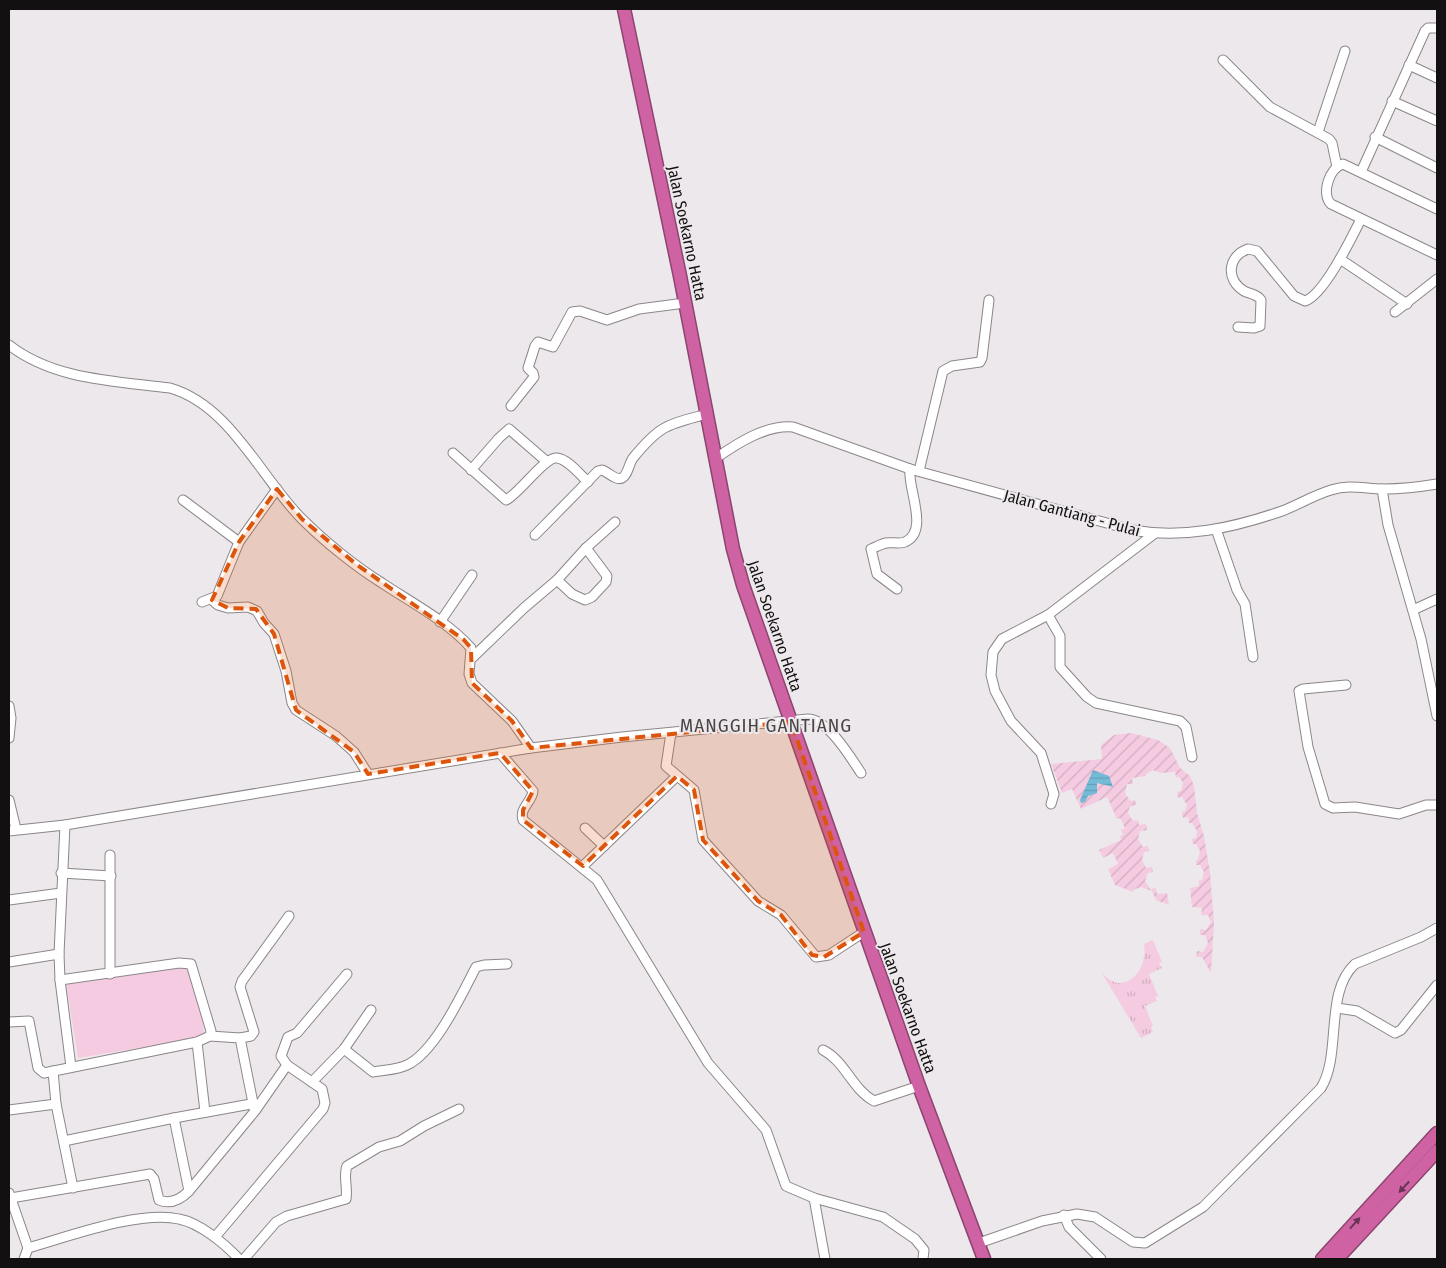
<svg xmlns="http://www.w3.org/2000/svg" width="1446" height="1268" font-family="'Fira Sans Condensed',sans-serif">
<defs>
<pattern id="grass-tufts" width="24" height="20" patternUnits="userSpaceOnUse" patternTransform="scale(1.25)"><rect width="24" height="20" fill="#f5cbe1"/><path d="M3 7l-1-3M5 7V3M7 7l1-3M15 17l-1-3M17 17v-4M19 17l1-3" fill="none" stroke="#d1adc0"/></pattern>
<pattern id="garden-furrows" width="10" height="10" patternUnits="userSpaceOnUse" patternTransform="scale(1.25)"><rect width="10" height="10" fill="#f5cbe1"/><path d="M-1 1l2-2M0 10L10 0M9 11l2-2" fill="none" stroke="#d1adc0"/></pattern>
<pattern id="water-rules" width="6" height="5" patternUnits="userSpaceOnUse" patternTransform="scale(1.25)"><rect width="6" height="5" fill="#74bbd7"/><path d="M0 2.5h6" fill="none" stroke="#63a0b8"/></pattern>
</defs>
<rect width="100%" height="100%" fill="#ede8eb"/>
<!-- grass -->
<path fill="url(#grass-tufts)" d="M 1153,940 L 1162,962 L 1159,963 L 1162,968 L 1149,974 L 1158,996 L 1155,997 L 1157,1001 L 1145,1006 L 1153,1026 L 1151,1027 L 1153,1032 L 1141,1038 L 1100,970 C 1121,1000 1149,972 1144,944 Z"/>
<!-- garden -->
<polygon fill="url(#garden-furrows)" points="1131,733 1158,740 1170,748 1180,768 1190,776 1194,786 1197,813 1204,836 1210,873 1214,923 1211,973 1202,957 1196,957 1197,951 1203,952 1208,943 1205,935 1200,935 1200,929 1206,930 1211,922 1208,915 1201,915 1202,908 1192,907 1190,888 1199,886 1199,881 1202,880 1204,872 1200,865 1196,865 1196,860 1198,860 1200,851 1196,844 1193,844 1192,839 1196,838 1197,831 1192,823 1189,823 1188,817 1183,818 1182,812 1185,811 1187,805 1182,797 1178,798 1177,792 1181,791 1183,783 1179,777 1176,777 1175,772 1161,773 1153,770 1146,774 1146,776 1132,778 1133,784 1127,784 1125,793 1130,801 1135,800 1136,805 1130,806 1128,813 1133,821 1138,820 1139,825 1146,824 1147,830 1140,831 1138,839 1143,847 1148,846 1149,851 1144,852 1142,860 1146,868 1152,867 1153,872 1148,873 1145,881 1150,889 1156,888 1157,894 1167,893 1169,905 1156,900 1152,891 1141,887 1133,890 1133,892 1115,885 1108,869 1118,864 1113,853 1103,858 1099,850 1121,840 1120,836 1123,835 1121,830 1125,828 1120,818 1117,819 1107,797 1081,809 1072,789 1062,793 1051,764 1102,759 1101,745 1114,735"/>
<!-- pitch -->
<polygon fill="#f5cbe1" points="193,962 205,1037 78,1058 66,983"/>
<!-- water -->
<polygon fill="url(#water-rules)" points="1093,770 1109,776 1113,787 1097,783 1097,793 1088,796 1085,802 1081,803 1080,800"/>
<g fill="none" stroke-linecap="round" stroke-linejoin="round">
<defs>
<g id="minor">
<polyline points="1223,60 1270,107 1329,139 1332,143 1337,167"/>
<polyline points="1409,65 1437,78"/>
<polyline points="1392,101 1437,121"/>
<polyline points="1318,132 1345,51"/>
<polyline points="1375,137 1437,168"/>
<polyline points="1361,172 1425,31 1428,28 1437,28"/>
<path d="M 1437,209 L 1343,164 C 1329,168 1321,194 1331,204 L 1437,255"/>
<polyline points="1340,259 1407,304"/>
<polyline points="1395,312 1437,279"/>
<path d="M 1238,327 L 1254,328 L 1260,326 L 1261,300 C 1257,294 1250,294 1244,291 C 1225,279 1228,256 1248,249 L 1257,251 L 1294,296 L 1305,301 C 1324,295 1352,237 1361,219"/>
<path d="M 9,345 C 54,380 115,381 170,388 C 230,405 261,478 302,519 C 324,541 356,567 382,583 C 412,603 447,621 471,648 L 469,674 L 472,683 L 512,721 L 531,748"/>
<polyline points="511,406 534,377 533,373 528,368 535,346 538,342 553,347 572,312 580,311 607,320 639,309 685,303"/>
<path d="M 453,453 L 506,500 C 520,493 545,456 557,458 C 568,459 580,475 588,482"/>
<path d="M 716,458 C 738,443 765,425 793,427 L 910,469 L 1132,530 C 1183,539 1233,528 1282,511 C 1298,505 1314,495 1331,490 C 1349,484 1366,489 1384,489 C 1402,489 1419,487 1437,484"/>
<polyline points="471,470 499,438 509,429 546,461"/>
<polyline points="919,471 943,371 952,366 980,362 982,358 989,300"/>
<polyline points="1382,489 1388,525 1421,639 1437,716"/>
<polyline points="183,500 239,542 277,489"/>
<polyline points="1216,529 1237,590 1245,604 1253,657"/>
<path d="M 535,535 L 598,471 L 602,470 C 608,472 616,481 622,478 C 628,475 629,463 633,458 C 661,424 667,425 707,414"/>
<polyline points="557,580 572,594 585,600 592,597 606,582 607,576 586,548"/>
<path d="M 897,589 L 877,574 L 871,549 C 876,547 881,544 886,543 C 892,542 900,544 905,542 C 930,531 907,488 910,469"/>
<polyline points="212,600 218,605 228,608 248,607 257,611 264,623 274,634 286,671 292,703 296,710 336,736 354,752 368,774"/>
<polyline points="202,602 217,596 239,542"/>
<polyline points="1413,610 1437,599"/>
<polyline points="1048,615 1060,636 1060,667 1087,697 1096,703 1180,721 1186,727 1192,757"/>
<polyline points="440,622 472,575"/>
<polyline points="471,659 524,608 557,580 586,548 615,522"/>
<polyline points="1346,685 1303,689 1299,691 1308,747 1325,804 1333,808 1355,807 1399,814 1426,805 1437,805"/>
<polyline points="9,706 11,718 9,738"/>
<polyline points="671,733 666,766 694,790 703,840 758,901 781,915 816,957 829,955 864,932"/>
<path d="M 500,753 L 533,791 C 532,802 519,808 523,820 L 597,880 L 708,1063 L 766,1130 L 786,1186 L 814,1198 L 825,1259"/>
<polyline points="9,800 16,829"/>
<polyline points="1051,804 1054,794 1041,753 1011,721 995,691 991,675 993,652 1002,639 1048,615 1154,534"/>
<polyline points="65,825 59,954 60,980 71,1067"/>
<polyline points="585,828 604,846"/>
<path d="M 9,831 L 65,825 L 531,748 L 622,737 L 808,719 C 828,719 851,758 861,773"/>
<polyline points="110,855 110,974"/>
<polyline points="583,866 677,776"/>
<polyline points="61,873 111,876"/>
<polyline points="9,900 61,893"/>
<polyline points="9,962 59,954"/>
<polyline points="1337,1008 1357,1011 1395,1033 1401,1030 1437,985"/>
<polyline points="9,1022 29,1021 38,1068 44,1073 197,1042 210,1036 211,1031 191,964 179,963 60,980"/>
<polyline points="210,1036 240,1038 254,1108"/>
<polyline points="240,1038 251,1036 254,1032 240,987 242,981 289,916"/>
<polyline points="197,1042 205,1112"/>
<path d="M 344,1049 L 373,1072 C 384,1070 397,1070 407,1065 C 435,1052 462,994 476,967 L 484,965 L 507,964"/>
<path d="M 823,1050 C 845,1061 852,1089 874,1101 L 919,1086"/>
<polyline points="53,1071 56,1104 73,1188"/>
<polyline points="312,1082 344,1049 371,1010"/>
<polyline points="9,1110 56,1104"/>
<polyline points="174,1118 189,1191"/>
<polyline points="64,1141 174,1118 251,1104"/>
<polyline points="9,1193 28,1248 24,1259"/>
<path d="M 11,1198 L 150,1174 L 154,1179 L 159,1200 C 171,1205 181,1199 189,1191 L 255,1111 L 287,1065"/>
<polyline points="814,1198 883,1217 915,1239 924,1250 923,1259"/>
<polyline points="1064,1215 1069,1227 1101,1259"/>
<polyline points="215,1237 323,1109 325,1103 322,1089 287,1065 281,1056 288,1037 297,1033 347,974"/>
<path d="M 979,1243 L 1042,1221 L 1077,1214 L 1095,1217 L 1133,1242 L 1145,1243 L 1203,1207 L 1321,1088 C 1342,1054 1324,992 1355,964 L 1421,937 L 1437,928"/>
<path d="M 28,1248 C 68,1237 139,1210 179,1219 C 200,1223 225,1244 239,1259"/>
<path d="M 244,1259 L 276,1222 L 287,1216 L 346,1199 C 348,1187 343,1176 347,1166 L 379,1147 L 400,1141 L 424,1126 L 459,1109"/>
</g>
<g id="highway">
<polyline points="624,9 680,276 733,549 743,585 919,1086 984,1259"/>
<polyline points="1322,1259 1437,1133"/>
<polyline points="1337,1259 1437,1151"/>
</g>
</defs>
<!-- minor casing -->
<use href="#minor" stroke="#8b8689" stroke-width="11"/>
<!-- highway casing -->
<use href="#highway" stroke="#8c4570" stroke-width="15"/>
<!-- minor -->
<use href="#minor" stroke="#fff" stroke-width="9"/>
<!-- highway -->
<use href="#highway" stroke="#ce62a3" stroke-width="12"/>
</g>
<!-- one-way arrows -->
<defs><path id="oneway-solid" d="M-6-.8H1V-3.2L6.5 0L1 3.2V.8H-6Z" transform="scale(1.25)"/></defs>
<g fill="#673553">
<use href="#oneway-solid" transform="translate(1404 1187) rotate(133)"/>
<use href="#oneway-solid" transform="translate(1355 1223) rotate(-48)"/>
</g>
<!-- marked area -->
<path fill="#dd550c" fill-opacity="0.2" stroke="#dd550c" stroke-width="4" stroke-dasharray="10 6" stroke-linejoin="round" d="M 277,489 L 302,519 L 356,564 L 464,640 L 471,648 L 472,683 L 512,721 L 531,748 L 791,722 L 864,932 L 824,957 L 812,955 L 781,915 L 758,901 L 703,840 L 694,790 L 677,776 L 583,866 L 523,820 L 523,810 L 533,791 L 500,753 L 368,774 L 354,752 L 296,710 L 274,634 L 256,609 L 228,608 L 212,600 L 239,542 Z"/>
<g text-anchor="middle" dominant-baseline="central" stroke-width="4" stroke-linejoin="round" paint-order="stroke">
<!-- street labels -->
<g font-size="16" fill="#121011" stroke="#ede8eb">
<text transform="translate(687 233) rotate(78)">Jalan Soekarno Hatta</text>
<text transform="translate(1072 513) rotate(15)">Jalan Gantiang - Pulai</text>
<text transform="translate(775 626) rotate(71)">Jalan Soekarno Hatta</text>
<text transform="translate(908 1008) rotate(70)">Jalan Soekarno Hatta</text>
</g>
<!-- quarter labels -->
<g font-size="19" letter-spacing="1" fill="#494547" stroke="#ede8eb">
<text x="766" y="725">MANGGIH GANTIANG</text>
</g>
</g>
<!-- border -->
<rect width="1446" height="1268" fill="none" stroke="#121011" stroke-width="20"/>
</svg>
